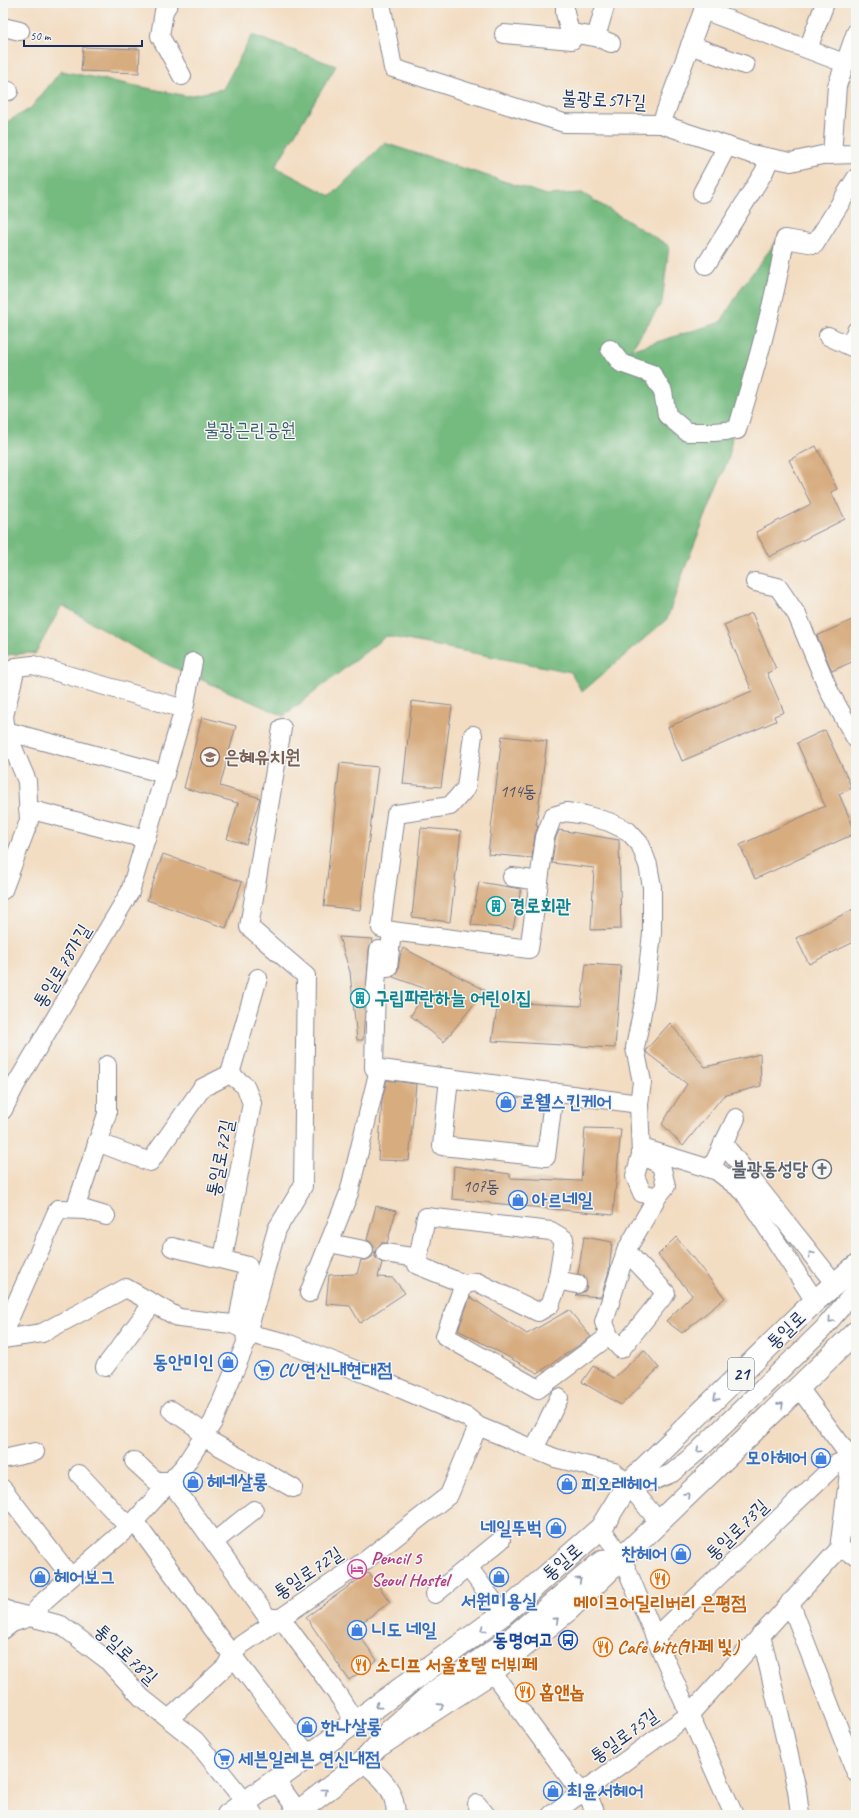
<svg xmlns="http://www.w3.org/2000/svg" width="859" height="1818" font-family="Caveat,'Poor Story',sans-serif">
<rect width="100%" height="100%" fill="#f6f6f2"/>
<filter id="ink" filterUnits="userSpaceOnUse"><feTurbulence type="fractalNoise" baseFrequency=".025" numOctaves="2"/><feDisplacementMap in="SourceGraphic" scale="8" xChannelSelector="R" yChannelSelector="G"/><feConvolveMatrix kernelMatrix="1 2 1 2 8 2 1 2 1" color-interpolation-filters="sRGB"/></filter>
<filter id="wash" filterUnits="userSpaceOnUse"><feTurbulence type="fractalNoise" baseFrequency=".012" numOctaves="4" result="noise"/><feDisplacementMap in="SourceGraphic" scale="16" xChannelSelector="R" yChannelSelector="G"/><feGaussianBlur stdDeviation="0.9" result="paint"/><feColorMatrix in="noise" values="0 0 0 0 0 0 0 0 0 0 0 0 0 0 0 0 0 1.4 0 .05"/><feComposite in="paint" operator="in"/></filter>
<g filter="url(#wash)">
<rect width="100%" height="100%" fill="#f3ddc2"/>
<!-- forest -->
<polygon fill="#74ba7f" stroke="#48746e" points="252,35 336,66 275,167 331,196 384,143 547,195 582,193 669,246 662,302 631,350 721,322 742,287 778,239 764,316 736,408 729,457 684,570 667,619 582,692 571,672 386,636 284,716 150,657 62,605 35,654 30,653 6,655 3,665 3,124 30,109 61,71 187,96 223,89"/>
<g id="blocks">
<!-- building -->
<g fill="#d7ac7f">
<polygon points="83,47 140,49 139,73 81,71"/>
<polygon points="816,446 837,489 831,492 845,519 769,557 756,532 811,504 789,460"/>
<polygon points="752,613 776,669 767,673 784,712 774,716 776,721 682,761 668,727 752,691 724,625"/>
<polygon points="856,618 856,660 832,671 817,636"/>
<polygon points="412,701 452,706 441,787 403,784"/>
<polygon points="202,717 236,726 220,786 260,798 246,844 227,839 238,803 184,788"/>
<polygon points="825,730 852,788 839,794 856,833 755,879 740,845 825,806 797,743"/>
<polygon points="502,736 547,741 536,826 538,826 535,835 532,858 488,854"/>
<polygon points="340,763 378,767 360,910 324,906"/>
<polygon points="421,828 461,831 450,922 412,917"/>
<polygon points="559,830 619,840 621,929 591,930 594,868 552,863 555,840"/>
<polygon points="163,854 242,882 226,928 147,900"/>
<polygon points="479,882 521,889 513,929 471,925"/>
<polygon points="856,908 856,941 809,964 796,938"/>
<polygon points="339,937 373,939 369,949 363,1040 357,1040 350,972"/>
<polygon points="403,948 485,990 444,1042 411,1016 426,989 393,977 398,970 400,956"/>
<polygon points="586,964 621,966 615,1048 492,1041 498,1002 581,1006"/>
<polygon points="670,1023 705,1067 760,1054 761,1086 723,1096 683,1146 662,1124 687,1084 647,1053 646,1050"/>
<polygon points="387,1080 416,1084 409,1161 378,1160 382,1100"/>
<polygon points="585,1128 621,1129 613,1215 452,1199 454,1166 510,1174 510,1178 581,1181"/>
<polygon points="376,1206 396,1211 387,1243 381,1243 375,1251 375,1257 382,1263 378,1277 393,1278 405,1293 360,1323 350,1306 326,1304 329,1275 357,1274 361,1260 367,1260 372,1257 374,1247 371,1242 367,1240"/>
<polygon points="584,1237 612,1242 609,1271 601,1297 576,1295 585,1291 587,1286 584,1276 578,1274"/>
<polygon points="676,1237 725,1298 682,1333 666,1321 692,1295 658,1255"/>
<polygon points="470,1297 527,1334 569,1310 591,1337 538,1373 458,1330"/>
<polygon points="644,1350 659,1368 621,1405 582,1382 593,1366 614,1378"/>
<polygon points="369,1572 390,1602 354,1628 377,1660 349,1680 306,1617"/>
</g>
</g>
</g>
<g filter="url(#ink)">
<use href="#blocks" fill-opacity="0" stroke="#878690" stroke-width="1"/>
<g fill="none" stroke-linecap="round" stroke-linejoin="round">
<defs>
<g id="minor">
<polyline points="169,3 164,11 160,36 182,76"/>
<polyline points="381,3 393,68 564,123 661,124 751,154 791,162 822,155 856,154"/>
<polyline points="703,10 844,63"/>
<polyline points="3,27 20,31"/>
<polyline points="570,33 596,37 611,43"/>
<polyline points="504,34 572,40 565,13 565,3"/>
<polyline points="596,37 606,3"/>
<polyline points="690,45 745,65"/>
<polyline points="808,49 825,3"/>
<polyline points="3,90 9,91"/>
<polyline points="661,124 706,3"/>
<polyline points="832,155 837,86 856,32"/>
<polyline points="702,193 727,146"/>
<polyline points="706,265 764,172 770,158"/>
<polyline points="828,336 856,349"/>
<polyline points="850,346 856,331"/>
<path d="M 610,349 L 621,363 L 652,374 L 663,392 L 667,415 L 687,432 L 714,432 L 737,430 C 756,367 774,304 785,239 L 815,244 L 856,178"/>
<polyline points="755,582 778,587 797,615 830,693 856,739"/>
<polyline points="6,731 165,774"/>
<polyline points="28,809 146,839"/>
<polyline points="512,877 539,881 545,837 553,816 566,812 585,815 609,822 628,831 640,844 648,865 652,887 652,933 645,997 635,1048 642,1082 639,1104 641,1155 661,1165 666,1186 657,1197 642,1193 635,1176 641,1155 649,1150 717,1171 744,1192 815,1301"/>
<polyline points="3,890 29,821 27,781 6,731 4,716 16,667 33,665 184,709"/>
<polyline points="392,931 381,928 396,814 450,806 466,788 473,735"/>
<polyline points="379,950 376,985 374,1068 639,1104"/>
<polyline points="388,968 392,931 529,949 539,881"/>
<polyline points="230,1074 258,978"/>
<polyline points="449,1078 442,1146 546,1157 554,1092"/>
<polyline points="3,1110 15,1086 130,892 184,709 193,662"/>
<polyline points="97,1142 150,1162 202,1088 230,1074 245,1086 252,1103 223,1259"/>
<polyline points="723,1143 835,1284"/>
<polyline points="711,1169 736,1118"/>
<polyline points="75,1209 107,1114 107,1065"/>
<polyline points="329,1243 364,1250"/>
<polyline points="172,1247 248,1266 239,1316 245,1330"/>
<polyline points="626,1251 604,1322 609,1336 621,1349 666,1293 626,1251 657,1197"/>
<polyline points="385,1253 418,1258"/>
<polyline points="557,1280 577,1284"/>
<polyline points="464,1284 417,1265 426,1217 551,1231 564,1239 556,1289 550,1305 538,1312 477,1282 464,1284 445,1336 538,1389 609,1336"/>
<polyline points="309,1293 349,1193 379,1069"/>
<polyline points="3,1333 58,1209 86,1210 106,1216"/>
<polyline points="3,1339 42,1333 126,1288 179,1318 232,1324 258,1336 284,1342 366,1374 467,1417 478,1426 555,1458 614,1472 628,1484 659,1522"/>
<polyline points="105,1367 153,1303"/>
<polyline points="799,1388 851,1458 839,1549"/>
<polyline points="171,1410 196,1427 203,1437 293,1488"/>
<polyline points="534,1449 559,1398"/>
<polyline points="3,1459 35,1452"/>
<polyline points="134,1461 156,1481 170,1481"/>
<polyline points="79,1474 121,1519 140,1529 232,1655 309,1756"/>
<polyline points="170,1481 268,1618 281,1618"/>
<polyline points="628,1484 653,1481 672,1473 697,1452 823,1329 856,1290"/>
<polyline points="3,1489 71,1577"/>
<polyline points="601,1528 622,1558 655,1637 734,1815"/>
<polyline points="214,1542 254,1510"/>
<polyline points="839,1549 852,1554 856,1553"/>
<polyline points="468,1567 503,1614"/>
<polyline points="435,1594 501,1540"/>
<polyline points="790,1602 856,1773"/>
<polyline points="3,1608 11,1612 61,1625 106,1659 142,1698 195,1740 246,1803 254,1815"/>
<polyline points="281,1618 340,1698 355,1722"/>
<polyline points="3,1630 12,1623 30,1617 45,1600 131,1525 185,1465 213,1422 246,1343 245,1330 251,1320 277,1229 303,1186 306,976 249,927 282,728"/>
<polyline points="761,1634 797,1790 800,1815"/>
<polyline points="655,1637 836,1464 851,1458"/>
<polyline points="492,1672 573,1782 590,1800 596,1815"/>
<polyline points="169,1719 226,1666 232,1655 241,1645 366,1560 449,1495 478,1426"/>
<polyline points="385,1734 388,1730 431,1692 509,1638 601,1560 622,1558"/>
<path d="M 363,1762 C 382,1778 395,1788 396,1815"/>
<polyline points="276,1781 301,1815"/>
<polyline points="477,1804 486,1815"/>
<polyline points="551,1815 690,1714 839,1549"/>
</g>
<g id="major">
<polyline points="228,1815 503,1614 601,1528 628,1484 815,1301 856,1266"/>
<polyline points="294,1815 363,1762 377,1747 492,1672 567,1611 856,1332"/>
</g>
</defs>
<!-- minor casing -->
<use href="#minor" stroke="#878690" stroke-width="20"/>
<!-- major casing -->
<use href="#major" stroke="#878690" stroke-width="24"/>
<!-- minor -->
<use href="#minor" stroke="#fff" stroke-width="18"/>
<!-- major -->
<use href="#major" stroke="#fff" stroke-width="22"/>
</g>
<!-- one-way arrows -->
<defs><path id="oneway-chevron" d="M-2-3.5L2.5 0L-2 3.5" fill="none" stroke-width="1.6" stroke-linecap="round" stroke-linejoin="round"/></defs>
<g stroke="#8d97ae">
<use href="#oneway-chevron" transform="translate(811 1254) rotate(-128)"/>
<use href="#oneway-chevron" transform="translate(831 1320) rotate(130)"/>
<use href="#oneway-chevron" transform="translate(716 1398) rotate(136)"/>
<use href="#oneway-chevron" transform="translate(781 1405) rotate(-44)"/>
<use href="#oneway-chevron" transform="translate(699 1450) rotate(137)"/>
<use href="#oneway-chevron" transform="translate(687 1495) rotate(-44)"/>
<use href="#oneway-chevron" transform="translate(579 1580) rotate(-39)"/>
<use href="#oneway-chevron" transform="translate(556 1620) rotate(-40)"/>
<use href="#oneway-chevron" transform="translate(483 1629) rotate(144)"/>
<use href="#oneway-chevron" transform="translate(378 1706) rotate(144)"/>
<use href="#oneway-chevron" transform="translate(441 1706) rotate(-33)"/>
<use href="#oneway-chevron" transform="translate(325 1791) rotate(-38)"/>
</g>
</g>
<!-- icons -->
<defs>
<symbol id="school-ring" viewBox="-11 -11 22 22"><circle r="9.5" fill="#f6f6f2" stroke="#8d6e63" stroke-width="1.5"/><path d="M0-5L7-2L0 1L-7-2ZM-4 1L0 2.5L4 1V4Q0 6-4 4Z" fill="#8d6e63"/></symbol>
<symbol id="building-ring" viewBox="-11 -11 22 22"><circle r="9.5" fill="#f6f6f2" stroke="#0f9aa8" stroke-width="1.5"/><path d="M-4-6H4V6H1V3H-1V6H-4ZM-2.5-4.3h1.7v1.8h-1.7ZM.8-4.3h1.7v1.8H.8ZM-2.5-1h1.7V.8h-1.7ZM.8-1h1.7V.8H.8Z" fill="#0f9aa8"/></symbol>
<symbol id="shop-ring" viewBox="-11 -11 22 22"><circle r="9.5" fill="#f6f6f2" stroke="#3f7fe0" stroke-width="1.5"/><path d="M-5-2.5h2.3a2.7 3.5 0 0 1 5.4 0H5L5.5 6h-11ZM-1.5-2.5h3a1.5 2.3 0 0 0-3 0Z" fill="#3f7fe0"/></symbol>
<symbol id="church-ring" viewBox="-11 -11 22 22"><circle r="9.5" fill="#f6f6f2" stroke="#6b7280" stroke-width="1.5"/><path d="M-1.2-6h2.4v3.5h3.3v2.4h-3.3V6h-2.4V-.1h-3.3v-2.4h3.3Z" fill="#6b7280"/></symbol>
<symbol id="supermarket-ring" viewBox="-11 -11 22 22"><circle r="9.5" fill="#f6f6f2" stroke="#3f7fe0" stroke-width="1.5"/><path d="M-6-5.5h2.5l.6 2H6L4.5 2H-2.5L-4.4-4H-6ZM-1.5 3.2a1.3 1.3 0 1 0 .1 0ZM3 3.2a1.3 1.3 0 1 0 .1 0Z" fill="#3f7fe0"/></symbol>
<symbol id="hotel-ring" viewBox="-11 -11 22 22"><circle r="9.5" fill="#f6f6f2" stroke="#d1479c" stroke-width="1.5"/><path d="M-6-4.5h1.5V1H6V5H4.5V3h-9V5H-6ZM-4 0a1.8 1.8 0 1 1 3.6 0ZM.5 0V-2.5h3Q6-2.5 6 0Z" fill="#d1479c"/></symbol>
<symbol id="restaurant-ring" viewBox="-11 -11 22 22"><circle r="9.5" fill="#f6f6f2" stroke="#e8710a" stroke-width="1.5"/><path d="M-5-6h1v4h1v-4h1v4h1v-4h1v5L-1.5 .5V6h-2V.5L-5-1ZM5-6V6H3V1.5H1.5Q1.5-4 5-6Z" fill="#e8710a"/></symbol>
<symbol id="bus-ring" viewBox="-11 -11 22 22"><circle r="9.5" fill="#f6f6f2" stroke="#1a4fb4" stroke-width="1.5"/><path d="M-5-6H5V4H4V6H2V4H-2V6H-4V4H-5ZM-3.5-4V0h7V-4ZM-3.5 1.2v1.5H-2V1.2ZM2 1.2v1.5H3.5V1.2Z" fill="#1a4fb4"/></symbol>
</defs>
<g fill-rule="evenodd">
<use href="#school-ring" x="199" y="746" width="22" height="22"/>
<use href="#building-ring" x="485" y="895" width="22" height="22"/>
<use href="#building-ring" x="349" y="987" width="22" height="22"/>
<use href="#shop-ring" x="495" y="1091" width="22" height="22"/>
<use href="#church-ring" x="811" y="1158" width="22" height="22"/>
<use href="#shop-ring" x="507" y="1189" width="22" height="22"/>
<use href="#shop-ring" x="217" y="1351" width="22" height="22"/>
<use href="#supermarket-ring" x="253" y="1359" width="22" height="22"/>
<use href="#shop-ring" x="810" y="1447" width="22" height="22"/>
<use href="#shop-ring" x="182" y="1471" width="22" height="22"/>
<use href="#shop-ring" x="556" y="1473" width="22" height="22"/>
<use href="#shop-ring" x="545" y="1517" width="22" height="22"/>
<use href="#shop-ring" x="670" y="1543" width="22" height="22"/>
<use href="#hotel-ring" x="346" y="1558" width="22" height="22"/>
<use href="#shop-ring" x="29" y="1566" width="22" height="22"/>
<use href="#shop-ring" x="488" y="1566" width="22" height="22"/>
<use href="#restaurant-ring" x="649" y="1568" width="22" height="22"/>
<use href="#shop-ring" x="346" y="1619" width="22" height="22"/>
<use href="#bus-ring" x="557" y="1629" width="22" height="22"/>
<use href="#restaurant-ring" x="592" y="1636" width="22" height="22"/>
<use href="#restaurant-ring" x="350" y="1654" width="22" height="22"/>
<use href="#restaurant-ring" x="514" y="1681" width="22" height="22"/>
<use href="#shop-ring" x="296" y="1716" width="22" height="22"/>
<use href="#supermarket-ring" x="213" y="1748" width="22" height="22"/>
<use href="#shop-ring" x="542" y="1780" width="22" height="22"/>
</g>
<g text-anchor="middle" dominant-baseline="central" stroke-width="3" stroke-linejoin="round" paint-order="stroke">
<!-- number labels -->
<g font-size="17" fill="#4a4e66">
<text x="518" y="791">114동</text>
<text x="481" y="1186">107동</text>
</g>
<!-- shield labels -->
<rect fill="#f6f6f2" stroke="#5d6b8a" stroke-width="1" x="728" y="1358" width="26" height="32" rx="3"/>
<g font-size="18" font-weight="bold" fill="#1b2f5e">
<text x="741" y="1374">21</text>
</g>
<!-- street labels -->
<g font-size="19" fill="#1b2f5e" stroke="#f6f6f2">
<text transform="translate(604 100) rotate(3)">불광로5가길</text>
<text transform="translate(62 966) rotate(-59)">통일로78가길</text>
<text transform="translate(220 1158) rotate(-79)">통일로72길</text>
<text transform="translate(786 1330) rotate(-44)">통일로</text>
<text transform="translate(737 1530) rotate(-44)">통일로73길</text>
<text transform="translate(562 1562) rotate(-41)">통일로</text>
<text transform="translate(308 1573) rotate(-34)">통일로72길</text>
<text transform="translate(126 1654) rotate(43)">통일로78길</text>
<text transform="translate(624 1736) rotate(-36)">통일로75길</text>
</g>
<!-- park labels -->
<g font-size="19" fill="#385a6c" stroke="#f6f6f2">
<text x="250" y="430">불광근린공원</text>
</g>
<!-- education labels -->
<g font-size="19" font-weight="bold" fill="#785e54" stroke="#f6f6f2" text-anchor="start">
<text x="224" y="757">은혜유치원</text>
</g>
<!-- culture labels -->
<g font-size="19" font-weight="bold" fill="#0d838f" stroke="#f6f6f2" text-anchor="start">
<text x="510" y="906">경로회관</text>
<text x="374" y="998">구립파란하늘 어린이집</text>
</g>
<!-- shop labels -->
<g font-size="19" font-weight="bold" fill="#366cbe" stroke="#f6f6f2" text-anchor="start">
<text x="520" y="1102">로웰스킨케어</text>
<text x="532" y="1200">아르네일</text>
<text x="214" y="1362" text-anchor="end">동안미인</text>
<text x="278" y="1370">CU 연신내현대점</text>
<text x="807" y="1458" text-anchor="end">모아헤어</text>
<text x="207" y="1482">헤네살롱</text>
<text x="581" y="1484">피오레헤어</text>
<text x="542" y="1528" text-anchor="end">네일뚜벅</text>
<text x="667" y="1554" text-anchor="end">찬헤어</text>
<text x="54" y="1577">헤어보그</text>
<text x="499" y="1601" text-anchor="middle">서원미용실</text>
<text x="371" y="1630">니도 네일</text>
<text x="321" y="1727">한나살롱</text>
<text x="238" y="1759">세븐일레븐 연신내점</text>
<text x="567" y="1791">최윤서헤어</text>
</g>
<!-- worship labels -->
<g font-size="19" font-weight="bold" fill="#5b616d" stroke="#f6f6f2" text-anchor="end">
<text x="808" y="1169">불광동성당</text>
</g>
<!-- hotel labels -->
<g font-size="19" font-weight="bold" fill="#b23c85" stroke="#f6f6f2" text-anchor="start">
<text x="371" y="1558">Pencil 5<tspan x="371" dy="22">Seoul Hostel</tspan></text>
</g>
<!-- food labels -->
<g font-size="19" font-weight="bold" fill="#c56008" stroke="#f6f6f2" text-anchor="start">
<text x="660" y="1603" text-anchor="middle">메이크어딜리버리 은평점</text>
<text x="617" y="1647">Cafe bitt(카페 빛)</text>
<text x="375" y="1665">소디프 서울호텔 더뷔페</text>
<text x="539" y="1692">홉앤놉</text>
</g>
<!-- transit labels -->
<g font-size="19" font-weight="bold" fill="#164399" stroke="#f6f6f2" text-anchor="end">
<text x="554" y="1640">동명여고</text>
</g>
</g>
<!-- margin -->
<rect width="859" height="1818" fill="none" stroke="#f6f6f2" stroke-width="16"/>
<!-- scale -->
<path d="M24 40v6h118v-6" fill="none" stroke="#1b2f5e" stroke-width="2"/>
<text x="30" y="40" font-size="12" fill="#1b2f5e" stroke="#f6f6f2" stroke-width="3" paint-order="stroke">50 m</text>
</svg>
